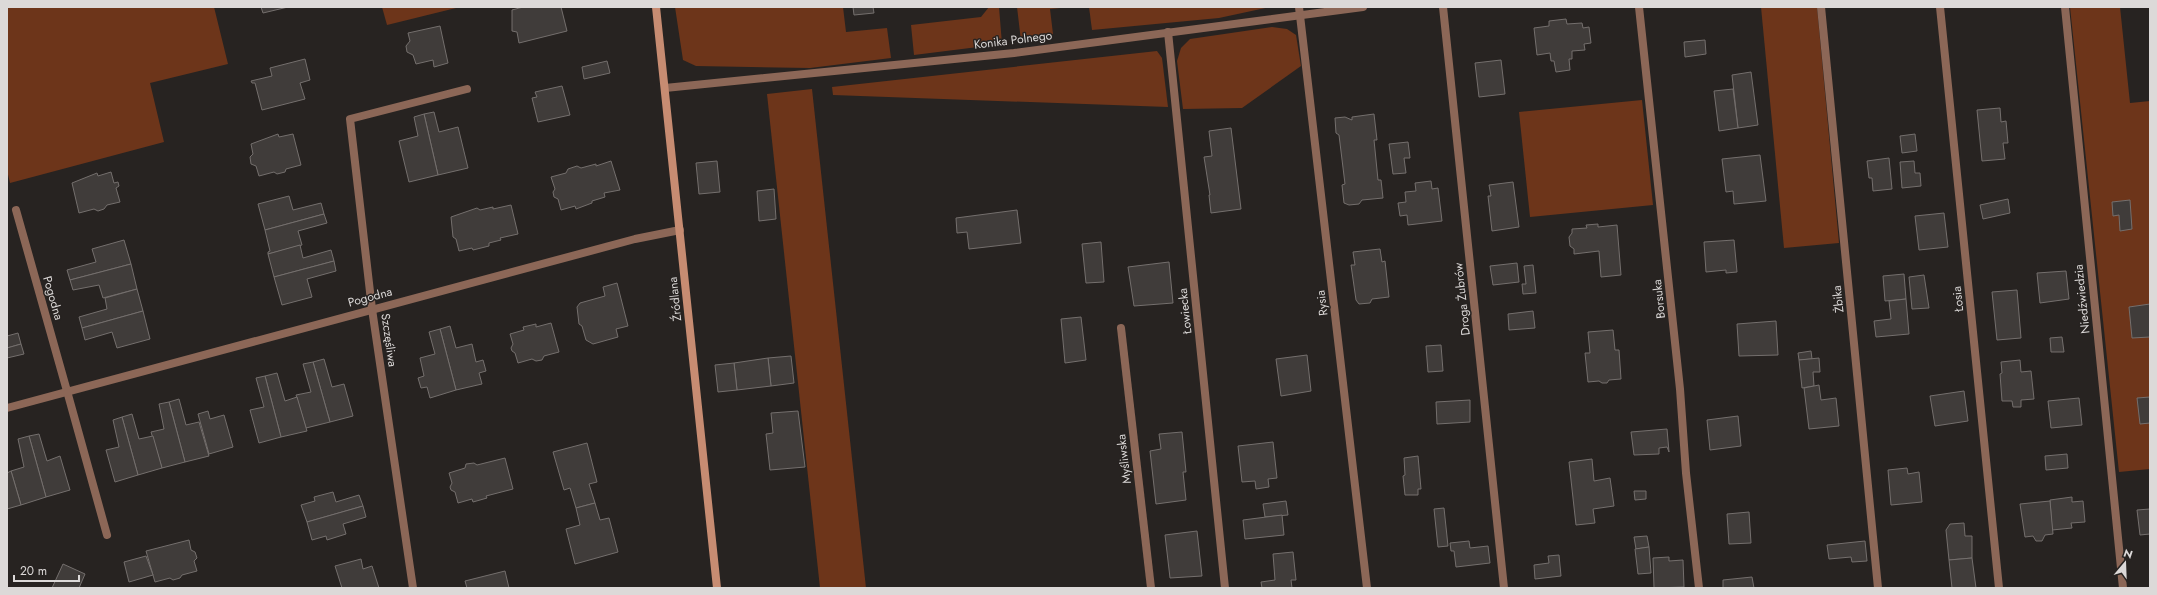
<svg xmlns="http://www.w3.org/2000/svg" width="2157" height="595" font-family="Jost,sans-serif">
<rect width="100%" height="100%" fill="#272321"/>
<!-- green -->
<g fill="#6d351a">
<polygon points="7,7 214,7 228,64 150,83 164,142 10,183 7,170"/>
<polygon points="382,7 456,7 456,8 387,25"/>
<polygon points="675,7 843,7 846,32 887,28 891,58 810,68 696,66 683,60"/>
<polygon points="989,7 999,7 1002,44 914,55 911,25 981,17"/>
<polygon points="1017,7 1071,7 1050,9 1053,34 1021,41"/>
<polygon points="1089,7 1270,7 1219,18 1092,30"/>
<polygon points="1761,7 1817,7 1839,243 1784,248"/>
<polygon points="2070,7 2120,7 2130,103 2150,101 2150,469 2119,472"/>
<polygon points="1272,27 1287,29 1296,35 1301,66 1242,108 1183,109 1177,61 1181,48 1190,39"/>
<polygon points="1157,51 1162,58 1168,107 833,95 832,87"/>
<polygon points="812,89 866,588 820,588 767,94"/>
<polygon points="1642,100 1653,205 1530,217 1519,112"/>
</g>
<!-- building -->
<g fill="#403c3a" stroke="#746f6d">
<polygon points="261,7 288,7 263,13"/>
<polygon points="523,7 561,7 567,31 519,43 517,32 512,31 512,10"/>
<polygon points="853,7 873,7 874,13 854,15"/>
<polygon points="1566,19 1567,24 1582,23 1583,28 1589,27 1591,43 1584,44 1585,50 1572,51 1572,59 1569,59 1570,70 1556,72 1554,61 1551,61 1550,53 1537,55 1534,28 1549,26 1549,21"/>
<polygon points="440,26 448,63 434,67 433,60 416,64 413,55 407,52 406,46 410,41 408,33"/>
<polygon points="1705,40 1706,54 1685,57 1684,42"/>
<polygon points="305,59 310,80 300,83 305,99 262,110 255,83 252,83 251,81 272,76 270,68"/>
<polygon points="1501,60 1505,94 1479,97 1475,63"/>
<polygon points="607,61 610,73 584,79 582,67"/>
<polygon points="1751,72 1758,125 1738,128 1732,75"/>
<polygon points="562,86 570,115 538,122 532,98 537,97 535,92"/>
<polygon points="1733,89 1738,128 1719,131 1714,91"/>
<polygon points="2000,108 2001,122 2006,121 2008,143 2003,143 2005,159 1982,161 1977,110"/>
<polygon points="434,112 439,132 458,127 468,168 438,175 424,114"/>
<polygon points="424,114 438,175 409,182 399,141 418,136 414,117"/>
<polygon points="1374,114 1377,140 1374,140 1378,180 1381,180 1383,198 1362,200 1359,204 1349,205 1344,203 1342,185 1345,184 1339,135 1336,133 1335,118 1345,117 1352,120 1352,117"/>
<polygon points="1231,128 1241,209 1211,213 1209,195 1210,195 1204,157 1212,156 1209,131"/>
<polygon points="278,134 279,137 293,134 301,165 286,169 285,172 277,174 274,172 259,176 256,166 251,164 250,157 253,154 251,144"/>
<polygon points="1915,134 1917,151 1902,153 1900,136"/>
<polygon points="1408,142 1410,158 1404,158 1406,173 1393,174 1389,144"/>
<polygon points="1760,155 1766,201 1734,204 1733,191 1726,192 1722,159"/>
<polygon points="1889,158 1892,189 1873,191 1872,178 1869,178 1867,161"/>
<polygon points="611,161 620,190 604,193 605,197 592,201 592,203 576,209 575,206 561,210 558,199 554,197 553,192 555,189 551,177 566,173 568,169 577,166 581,168 596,164 596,166"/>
<polygon points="717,161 720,192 699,194 696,163"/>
<polygon points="1914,161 1915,173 1920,173 1921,186 1902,188 1900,162"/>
<polygon points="111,172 114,183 118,182 119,186 116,188 120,202 107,205 104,209 98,211 94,209 79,213 72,183 97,173 98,176"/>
<polygon points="1431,181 1432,189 1438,188 1442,221 1408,225 1407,215 1400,216 1398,203 1406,202 1405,192 1416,191 1415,183"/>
<polygon points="1513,182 1519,227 1492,231 1488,196 1491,196 1489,185"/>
<polygon points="774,189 776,219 759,221 757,191"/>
<polygon points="289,196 293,210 321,203 324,214 265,230 258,204"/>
<polygon points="2008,199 2010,213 1983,219 1980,205"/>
<polygon points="2130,200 2132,229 2120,231 2119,215 2113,216 2112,202"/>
<polygon points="511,205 518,234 500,238 501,240 489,243 489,246 473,250 472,248 459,251 456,239 453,237 451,217 477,208 480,210 493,207 493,209"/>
<polygon points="1017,210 1021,243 969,249 967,232 957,233 956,218"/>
<polygon points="1944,213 1948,247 1919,250 1915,216"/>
<polygon points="324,214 327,223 298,231 302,245 268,254 268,252 270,251 265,230"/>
<polygon points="1598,224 1598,227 1617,225 1621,275 1601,277 1599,251 1574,254 1574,249 1570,246 1569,237 1572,233 1572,229 1587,228 1586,225"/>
<polygon points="124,240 131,264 70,280 67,270 96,262 92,249"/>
<polygon points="1734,240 1737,272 1726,273 1726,270 1706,272 1704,242"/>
<polygon points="1101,242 1104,282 1086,283 1082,244"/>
<polygon points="300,245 303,258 331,250 334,261 274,277 268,254"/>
<polygon points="1380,249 1382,262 1385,261 1389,297 1372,299 1370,303 1359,304 1356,300 1351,265 1355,265 1353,252"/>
<polygon points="334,261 336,271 307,279 312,297 282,305 274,277"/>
<polygon points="1169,262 1173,303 1134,306 1128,267"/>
<polygon points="1517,263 1519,282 1493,285 1490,266"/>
<polygon points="131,264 137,289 103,298 99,285 73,290 70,280"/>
<polygon points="1533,265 1536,293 1523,294 1522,284 1526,284 1524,266"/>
<polygon points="2066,271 2069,299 2040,303 2037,273"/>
<polygon points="1904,274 1906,299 1885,301 1883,276"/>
<polygon points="1924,275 1929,308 1912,309 1909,277"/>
<polygon points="617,283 628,326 616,329 618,337 593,344 586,340 582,326 579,324 577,307 580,303 605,296 603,287"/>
<polygon points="137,289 143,311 82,328 79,317 107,309 105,298"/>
<polygon points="2017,290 2021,338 1997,340 1992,292"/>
<polygon points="1906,299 1909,334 1876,337 1874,321 1891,319 1889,301"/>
<polygon points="2150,304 2150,337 2132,338 2129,307"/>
<polygon points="143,311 150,339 117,348 112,332 85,340 82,328"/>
<polygon points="1533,311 1535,328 1509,330 1508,314"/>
<polygon points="1081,317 1086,360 1065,363 1061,319"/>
<polygon points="1776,321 1778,355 1739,356 1737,324"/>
<polygon points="551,323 559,352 544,356 542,360 536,361 532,359 518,363 515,353 512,351 511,348 513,344 510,334 524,330 523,327 536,324 536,327"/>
<polygon points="450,326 456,348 472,344 476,362 483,360 486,371 479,373 482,384 456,390 440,329"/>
<polygon points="440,329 456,390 430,398 427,387 421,388 418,378 424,376 420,358 435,354 429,332"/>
<polygon points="1613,330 1615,350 1619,350 1621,379 1609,380 1607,383 1602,383 1599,381 1588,382 1585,353 1590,353 1588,332"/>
<polygon points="18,333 21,344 7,348 7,336"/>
<polygon points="2062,337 2064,352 2051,352 2050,338"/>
<polygon points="21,344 24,354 7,358 7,348"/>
<polygon points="1441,345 1443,371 1428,372 1426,346"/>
<polygon points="1811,351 1812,359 1799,360 1798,353"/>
<polygon points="1307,355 1311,391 1281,396 1276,359"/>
<polygon points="791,356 794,383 771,386 768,358"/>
<polygon points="768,358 771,386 737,390 734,363"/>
<polygon points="1819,358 1820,372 1813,372 1814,386 1802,388 1799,360"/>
<polygon points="324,359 332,387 344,384 353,416 330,422 313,362"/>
<polygon points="2020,360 2021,372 2031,371 2034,399 2021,400 2021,407 2013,407 2012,401 2002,401 2000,374 2002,373 2001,362"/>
<polygon points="313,362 330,422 306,428 296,395 311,392 303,364"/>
<polygon points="734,363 737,390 718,392 715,365"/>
<polygon points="277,373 285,401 297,397 307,431 281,437 265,376"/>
<polygon points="265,376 281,437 259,443 250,410 264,407 256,378"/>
<polygon points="1819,385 1821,400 1836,398 1839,426 1809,429 1804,388"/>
<polygon points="1964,391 1968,421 1935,426 1930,396"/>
<polygon points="2150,397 2150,423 2140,424 2137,398"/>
<polygon points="2079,398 2082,425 2051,428 2048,401"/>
<polygon points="179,399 186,425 199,422 209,456 185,462 169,402"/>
<polygon points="1470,400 1470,422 1437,424 1436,402"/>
<polygon points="169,402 185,462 162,468 151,432 164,429 159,404"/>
<polygon points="208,411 210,419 224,415 233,447 209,454 198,414"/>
<polygon points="798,411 805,467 770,470 766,434 773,433 771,413"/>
<polygon points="132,414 139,439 153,436 162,468 138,475 122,417"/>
<polygon points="1738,416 1741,446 1710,450 1707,420"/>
<polygon points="122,417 138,475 115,482 106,450 119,447 113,420"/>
<polygon points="1667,429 1669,452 1667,447 1659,448 1659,454 1634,455 1631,432"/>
<polygon points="1182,432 1186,472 1183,472 1186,500 1156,504 1150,451 1161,449 1159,434"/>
<polygon points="39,434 47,461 60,456 70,490 46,497 29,436"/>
<polygon points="29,436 46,497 21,505 11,471 24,467 18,439"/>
<polygon points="1273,442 1277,478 1268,479 1269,487 1256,489 1255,481 1242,482 1238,446"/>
<polygon points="587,443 597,482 589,484 595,503 576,508 570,488 564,490 553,452"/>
<polygon points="2067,454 2068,468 2046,470 2045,456"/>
<polygon points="1418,456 1421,489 1418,489 1418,495 1405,495 1403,476 1405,475 1404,458"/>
<polygon points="505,458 513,489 486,496 487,498 473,502 472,499 458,503 455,492 451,490 450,487 452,483 449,473 465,468 466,464 474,463 477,465"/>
<polygon points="1592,459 1594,481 1610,478 1614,506 1593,509 1595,523 1576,525 1569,462"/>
<polygon points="1907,468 1908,474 1919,472 1922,502 1891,505 1888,470"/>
<polygon points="11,471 21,505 7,509 7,473"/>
<polygon points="1634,491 1646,491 1646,499 1635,500"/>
<polygon points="333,492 336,502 359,495 363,506 307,522 301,505 315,501 314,497"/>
<polygon points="2072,497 2072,502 2083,501 2085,522 2071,523 2072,528 2052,530 2050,500"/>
<polygon points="1286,501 1288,515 1265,517 1263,504"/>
<polygon points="2050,501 2053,534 2045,535 2042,541 2036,541 2033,536 2025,537 2020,504"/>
<polygon points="595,503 600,520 609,518 618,552 575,564 566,529 580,525 576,508"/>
<polygon points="363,506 366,517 343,524 346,534 327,540 326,536 312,540 307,522"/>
<polygon points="1444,508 1448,546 1438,547 1434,509"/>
<polygon points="2150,509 2150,534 2140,535 2137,510"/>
<polygon points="1749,512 1751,543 1729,544 1727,514"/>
<polygon points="1282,515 1284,535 1245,539 1243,520"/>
<polygon points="1964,523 1965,536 1972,536 1972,558 1949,560 1946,530 1950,524"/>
<polygon points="1197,531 1202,576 1170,578 1165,535"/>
<polygon points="1647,536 1649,547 1636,549 1634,537"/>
<polygon points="189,540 191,550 195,552 197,558 194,561 197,571 182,575 180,578 173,580 170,578 155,582 146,551"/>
<polygon points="1469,541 1470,548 1488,546 1490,563 1456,567 1454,551 1451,551 1450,543"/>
<polygon points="1865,541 1867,561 1852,562 1851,557 1829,559 1827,545"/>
<polygon points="1649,547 1651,573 1638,574 1635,549"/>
<polygon points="1293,552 1296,580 1291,580 1292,588 1262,588 1261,582 1275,580 1273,554"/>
<polygon points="1559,555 1561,576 1535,579 1534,565 1549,563 1548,556"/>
<polygon points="146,556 153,575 129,582 124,562"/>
<polygon points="1669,557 1669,561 1683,560 1684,587 1654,588 1653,558"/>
<polygon points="1972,558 1976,588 1952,588 1949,560"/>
<polygon points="361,559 363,569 372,566 379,588 342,588 335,566"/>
<polygon points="63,564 85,574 79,588 52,588"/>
<polygon points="505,571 509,588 467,588 465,581"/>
<polygon points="1752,577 1754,588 1723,588 1723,580"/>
</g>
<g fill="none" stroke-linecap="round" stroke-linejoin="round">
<!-- lane -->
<polyline stroke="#8c6757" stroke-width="8" points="67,391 107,535"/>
<!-- street -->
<g stroke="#8c6757" stroke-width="8">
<polyline points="1299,7 1367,588"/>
<polyline points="1443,7 1504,588"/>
<polyline points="1639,7 1680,389 1686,473 1699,588"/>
<polyline points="1821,7 1878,588"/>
<polyline points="1940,7 1999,588"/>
<polyline points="2065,7 2123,588"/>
<polyline points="1168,32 1225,588"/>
<polyline points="665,88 1014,53 1363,7"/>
<polyline points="16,210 67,391"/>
<polyline points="1121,328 1151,588"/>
<polyline points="7,408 635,239 680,230"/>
<polyline points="413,588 372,309 350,119 467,89"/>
</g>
<!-- secondary -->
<polyline stroke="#c78c72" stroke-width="8" points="656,7 717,588"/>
</g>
<g text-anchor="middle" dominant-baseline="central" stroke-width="3" stroke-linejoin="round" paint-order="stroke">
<!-- street labels -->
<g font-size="12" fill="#dcd9d8" stroke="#272321">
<text transform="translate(1013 40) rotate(-7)">Konika Polnego</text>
<text transform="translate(370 297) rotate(-15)">Pogodna</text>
<text transform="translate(53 298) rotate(74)">Pogodna</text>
<text transform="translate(675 299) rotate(-96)">Źródlana</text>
<text transform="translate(1462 299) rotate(-96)">Droga Żubrów</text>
<text transform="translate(1659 299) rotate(-96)">Borsuka</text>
<text transform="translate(1838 299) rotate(-96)">Żbika</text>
<text transform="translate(1958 299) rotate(-96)">Łosia</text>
<text transform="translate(2082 299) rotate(-96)">Niedźwiedzia</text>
<text transform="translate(1322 303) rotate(-97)">Rysia</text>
<text transform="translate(1185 311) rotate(-96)">Łowiecka</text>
<text transform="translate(389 340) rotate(82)">Szczęśliwa</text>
<text transform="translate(1124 459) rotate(-97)">Myśliwska</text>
</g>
</g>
<!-- border -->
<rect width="2157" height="595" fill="none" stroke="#dcd9d8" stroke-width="16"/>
<!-- north arrow -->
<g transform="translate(2125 563) rotate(19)" stroke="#272321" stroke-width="3" paint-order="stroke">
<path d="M0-3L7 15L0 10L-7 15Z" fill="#dcd9d8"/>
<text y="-6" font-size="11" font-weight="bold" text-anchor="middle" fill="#dcd9d8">N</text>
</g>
<!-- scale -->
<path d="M14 575v6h65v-6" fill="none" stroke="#dcd9d8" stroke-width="2"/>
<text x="20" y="575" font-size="12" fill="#dcd9d8" stroke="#272321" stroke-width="3" paint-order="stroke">20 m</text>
</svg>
